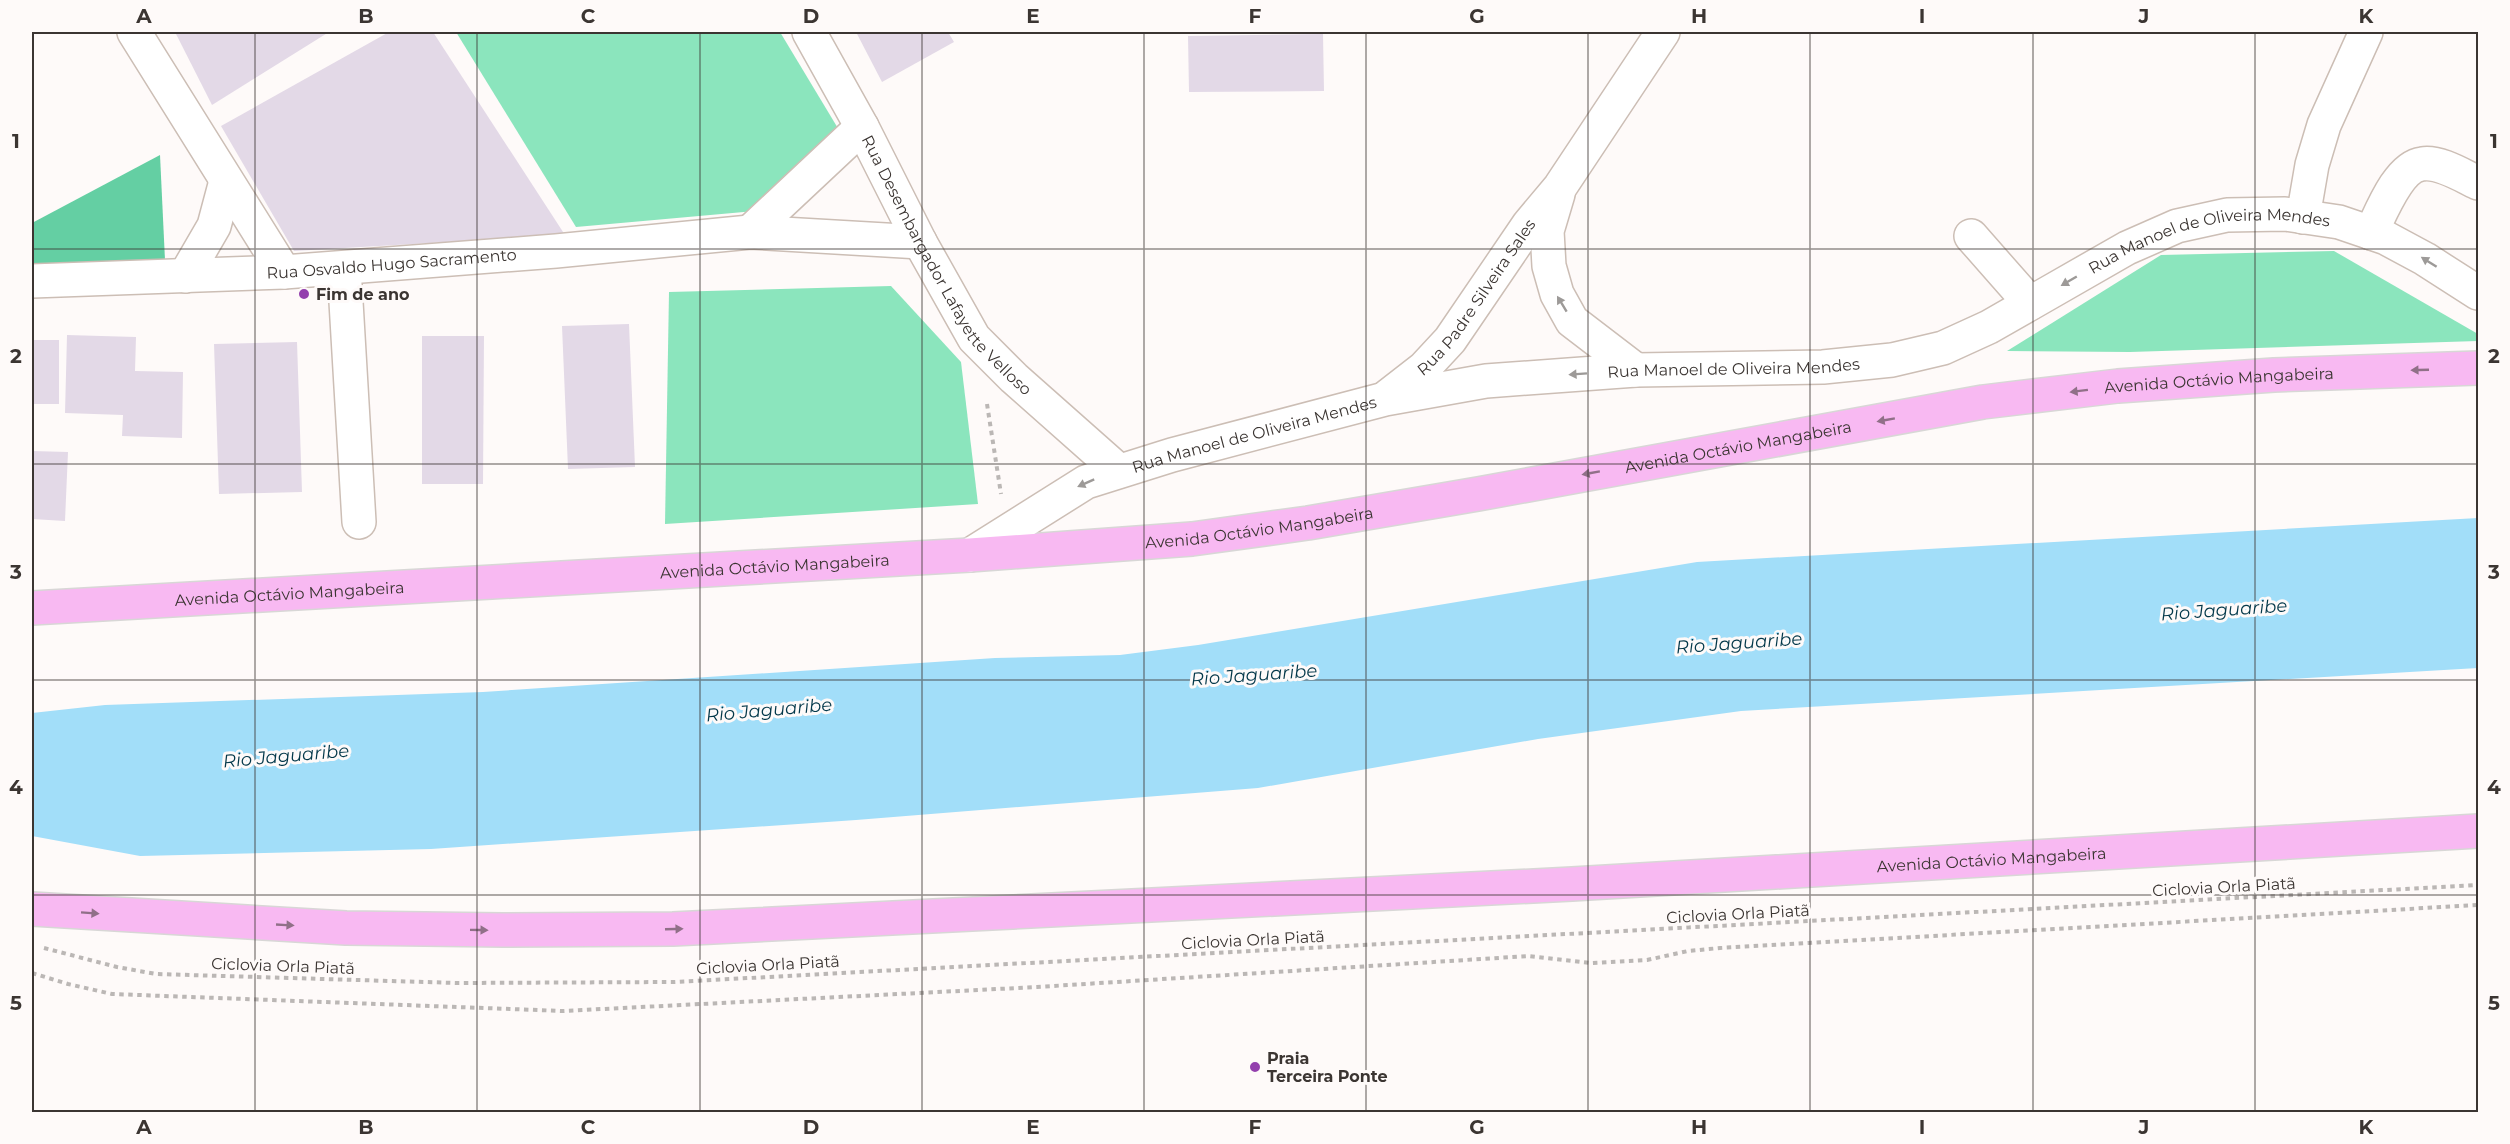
<svg xmlns="http://www.w3.org/2000/svg" width="2510" height="1144" font-family="Montserrat,sans-serif">
<rect width="100%" height="100%" fill="#fefaf9"/>
<!-- green -->
<g fill="#8be5bd">
<polygon points="456,32 780,32 839,130 755,211 576,227"/>
<polygon points="2334,251 2478,334 2478,341 2130,352 2007,351 2161,255"/>
<polygon points="891,286 961,362 978,504 665,524 669,292"/>
</g>
<!-- forest -->
<polygon fill="#64cfa3" points="160,155 165,260 32,294 32,223"/>
<!-- water -->
<polygon fill="#a2def9" points="2478,518 2478,668 1741,711 1538,739 1258,788 856,820 431,849 140,856 32,836 32,713 105,705 483,692 995,658 1120,655 1198,645 1697,562"/>
<!-- building -->
<g fill="#e3d9e7">
<polygon points="175,32 329,32 212,105"/>
<polygon points="389,32 433,32 565,235 294,251 221,126"/>
<polygon points="856,32 948,32 954,42 882,82"/>
<polygon points="1323,34 1324,91 1189,92 1188,36"/>
<polygon points="629,324 635,467 568,469 562,326"/>
<polygon points="67,335 136,337 135,371 183,372 182,438 122,436 123,415 65,413"/>
<polygon points="422,336 484,336 483,484 422,484"/>
<rect x="32" y="340" width="27" height="64"/>
<polygon points="297,342 302,492 219,494 214,344"/>
<polygon points="32,451 68,452 65,521 32,519"/>
</g>
<g fill="none" stroke-linecap="round" stroke-linejoin="round">
<defs>
<g id="minor">
<polyline points="134,32 284,272"/>
<path id="s1" d="M 809,32 L 862,127 L 920,242 L 974,338 L 1014,378 L 1119,471"/>
<polyline points="1558,194 1547,231 1549,266 1557,294 1572,321 1636,370"/>
<polyline points="2303,217 2312,165 2324,125 2366,32"/>
<polyline points="750,232 862,127"/>
<path d="M 2371,233 C 2381,213 2398,167 2422,164 C 2440,161 2463,176 2478,183"/>
<polyline points="1971,236 2030,303"/>
<polyline points="344,268 359,522"/>
<polyline points="185,276 214,226 226,181"/>
<path id="s2" d="M 32,281 L 284,272 L 556,251 L 750,232 L 920,242"/>
<path id="s3" d="M 1388,396 L 1424,368 L 1450,340 L 1529,224 L 1560,187 L 1663,32"/>
<path id="s4" d="M 970,555 L 1086,482 L 1172,455 L 1385,399 L 1486,381 L 1636,370 L 1823,367 L 1892,360 L 1943,348 L 1989,327 L 2127,248 L 2177,226 L 2227,215 L 2285,214 L 2339,222 L 2386,238 L 2425,259 L 2478,293"/>
</g>
<g id="major">
<path id="s5" d="M 32,608 L 970,555 L 1192,539 L 1308,523 L 1478,494 L 1983,402 L 2118,386 L 2274,375 L 2478,368"/>
<path id="s6" d="M 32,909 L 346,928 L 503,930 L 673,929 L 1572,884 L 2478,831"/>
</g>
</defs>
<!-- minor casing -->
<use href="#minor" stroke="#ccbeb5" stroke-width="36"/>
<!-- major casing -->
<use href="#major" stroke="#d8d7d6" stroke-width="36"/>
<!-- path -->
<g stroke="#bbb7b5" stroke-width="4" stroke-dasharray="4.5 4.5" stroke-linecap="butt">
<polyline points="987,404 1001,494"/>
<polyline points="44,948 117,967 156,974 458,983 675,982 2478,885"/>
<polyline points="32,973 68,984 112,994 563,1011 1037,987 1529,956 1591,963 1647,960 1688,951 1720,948 2478,905"/>
</g>
<!-- minor -->
<use href="#minor" stroke="#fff" stroke-width="33"/>
<!-- major -->
<use href="#major" stroke="#f8b9f2" stroke-width="33"/>
</g>
<!-- one-way arrows -->
<defs><path id="oneway-solid" d="M-6-.8H1V-3.2L6.5 0L1 3.2V.8H-6Z" transform="scale(1.5)"/></defs>
<g fill="#9d9a98">
<use href="#oneway-solid" transform="translate(2429 262) rotate(-148)"/>
<use href="#oneway-solid" transform="translate(2069 281) rotate(150)"/>
<use href="#oneway-solid" transform="translate(1562 304) rotate(-121)"/>
<use href="#oneway-solid" transform="translate(1578 374) rotate(176)"/>
<use href="#oneway-solid" transform="translate(1086 483) rotate(156)"/>
</g>
<g fill="#907088">
<use href="#oneway-solid" transform="translate(2420 370) rotate(178)"/>
<use href="#oneway-solid" transform="translate(2079 391) rotate(173)"/>
<use href="#oneway-solid" transform="translate(1886 420) rotate(170)"/>
<use href="#oneway-solid" transform="translate(1591 473) rotate(170)"/>
<use href="#oneway-solid" transform="translate(90 913) rotate(4)"/>
<use href="#oneway-solid" transform="translate(285 925) rotate(3)"/>
<use href="#oneway-solid" transform="translate(674 929) rotate(-2)"/>
<use href="#oneway-solid" transform="translate(479 930) rotate(1)"/>
</g>
<!-- grid -->
<path fill="none" stroke="#3b3532" stroke-width="1.5" stroke-opacity="0.55" d="M 255,32 L 255,1112M 477,32 L 477,1112M 700,32 L 700,1112M 922,32 L 922,1112M 1144,32 L 1144,1112M 1366,32 L 1366,1112M 1588,32 L 1588,1112M 1810,32 L 1810,1112M 2033,32 L 2033,1112M 2255,32 L 2255,1112M 32,249 L 2478,249M 32,464 L 2478,464M 32,680 L 2478,680M 32,895 L 2478,895"/>
<!-- markers -->
<g fill="#933fad" stroke="#fefaf9" stroke-width="2">
<circle cx="304" cy="294" r="6"/>
<circle cx="1255" cy="1067" r="6"/>
</g>
<g text-anchor="middle" dominant-baseline="central" stroke-width="6" stroke-linejoin="round" paint-order="stroke">
<!-- street labels -->
<g font-size="16" fill="#3b3532" stroke="#fefaf9">
<text stroke="none"><textPath href="#s4" startOffset="1302">Rua Manoel de Oliveira Mendes</textPath></text>
<text stroke="none"><textPath href="#s2" startOffset="360">Rua Osvaldo Hugo Sacramento</textPath></text>
<text stroke="none"><textPath href="#s1" startOffset="272">Rua Desembargador Lafayette Velloso</textPath></text>
<text stroke="none"><textPath href="#s3" startOffset="134">Rua Padre Silveira Sales</textPath></text>
<text stroke="none"><textPath href="#s4" startOffset="798">Rua Manoel de Oliveira Mendes</textPath></text>
<text stroke="none"><textPath href="#s5" startOffset="2202">Avenida Octávio Mangabeira</textPath></text>
<text stroke="none"><textPath href="#s4" startOffset="312">Rua Manoel de Oliveira Mendes</textPath></text>
<text stroke="none"><textPath href="#s5" startOffset="1716">Avenida Octávio Mangabeira</textPath></text>
<text stroke="none"><textPath href="#s5" startOffset="1230">Avenida Octávio Mangabeira</textPath></text>
<text stroke="none"><textPath href="#s5" startOffset="744">Avenida Octávio Mangabeira</textPath></text>
<text stroke="none"><textPath href="#s5" startOffset="258">Avenida Octávio Mangabeira</textPath></text>
<text stroke="none"><textPath href="#s6" startOffset="1962">Avenida Octávio Mangabeira</textPath></text>
<text transform="translate(2224 887) rotate(-3)">Ciclovia Orla Piatã</text>
<text transform="translate(1738 914) rotate(-3)">Ciclovia Orla Piatã</text>
<text transform="translate(1253 940) rotate(-3)">Ciclovia Orla Piatã</text>
<text transform="translate(768 965) rotate(-3)">Ciclovia Orla Piatã</text>
<text transform="translate(283 966) rotate(2)">Ciclovia Orla Piatã</text>
</g>
<!-- poi labels -->
<g font-size="16" font-weight="bold" fill="#3b3532" stroke="#fefaf9" text-anchor="start">
<text x="316" y="294">Fim de ano</text>
<text x="1267" y="1058">Praia<tspan x="1267" dy="18">Terceira Ponte</tspan></text>
</g>
<!-- water labels -->
<g font-size="18" font-style="italic" fill="#03384a" stroke="#fefaf9">
<text transform="translate(2224 610) rotate(-4)">Rio Jaguaribe</text>
<text transform="translate(1739 643) rotate(-4)">Rio Jaguaribe</text>
<text transform="translate(1254 675) rotate(-4)">Rio Jaguaribe</text>
<text transform="translate(769 710) rotate(-5)">Rio Jaguaribe</text>
<text transform="translate(286 756) rotate(-5)">Rio Jaguaribe</text>
</g>
</g>
<!-- border -->
<rect width="2510" height="1144" fill="none" stroke="#fefaf9" stroke-width="66"/>
<rect x="33" y="33" width="2444" height="1078" fill="none" stroke="#3b3532" stroke-width="2"/>
<g font-size="20" text-anchor="middle" font-weight="bold" fill="#3b3532">
<text x="144" y="23">A</text>
<text x="366" y="23">B</text>
<text x="588" y="23">C</text>
<text x="811" y="23">D</text>
<text x="1033" y="23">E</text>
<text x="1255" y="23">F</text>
<text x="1477" y="23">G</text>
<text x="1699" y="23">H</text>
<text x="1922" y="23">I</text>
<text x="2144" y="23">J</text>
<text x="2366" y="23">K</text>
<text x="16" y="148">1</text>
<text x="2494" y="148">1</text>
<text x="16" y="363">2</text>
<text x="2494" y="363">2</text>
<text x="16" y="579">3</text>
<text x="2494" y="579">3</text>
<text x="16" y="794">4</text>
<text x="2494" y="794">4</text>
<text x="16" y="1010">5</text>
<text x="2494" y="1010">5</text>
<text x="144" y="1134">A</text>
<text x="366" y="1134">B</text>
<text x="588" y="1134">C</text>
<text x="811" y="1134">D</text>
<text x="1033" y="1134">E</text>
<text x="1255" y="1134">F</text>
<text x="1477" y="1134">G</text>
<text x="1699" y="1134">H</text>
<text x="1922" y="1134">I</text>
<text x="2144" y="1134">J</text>
<text x="2366" y="1134">K</text>
</g>
</svg>
